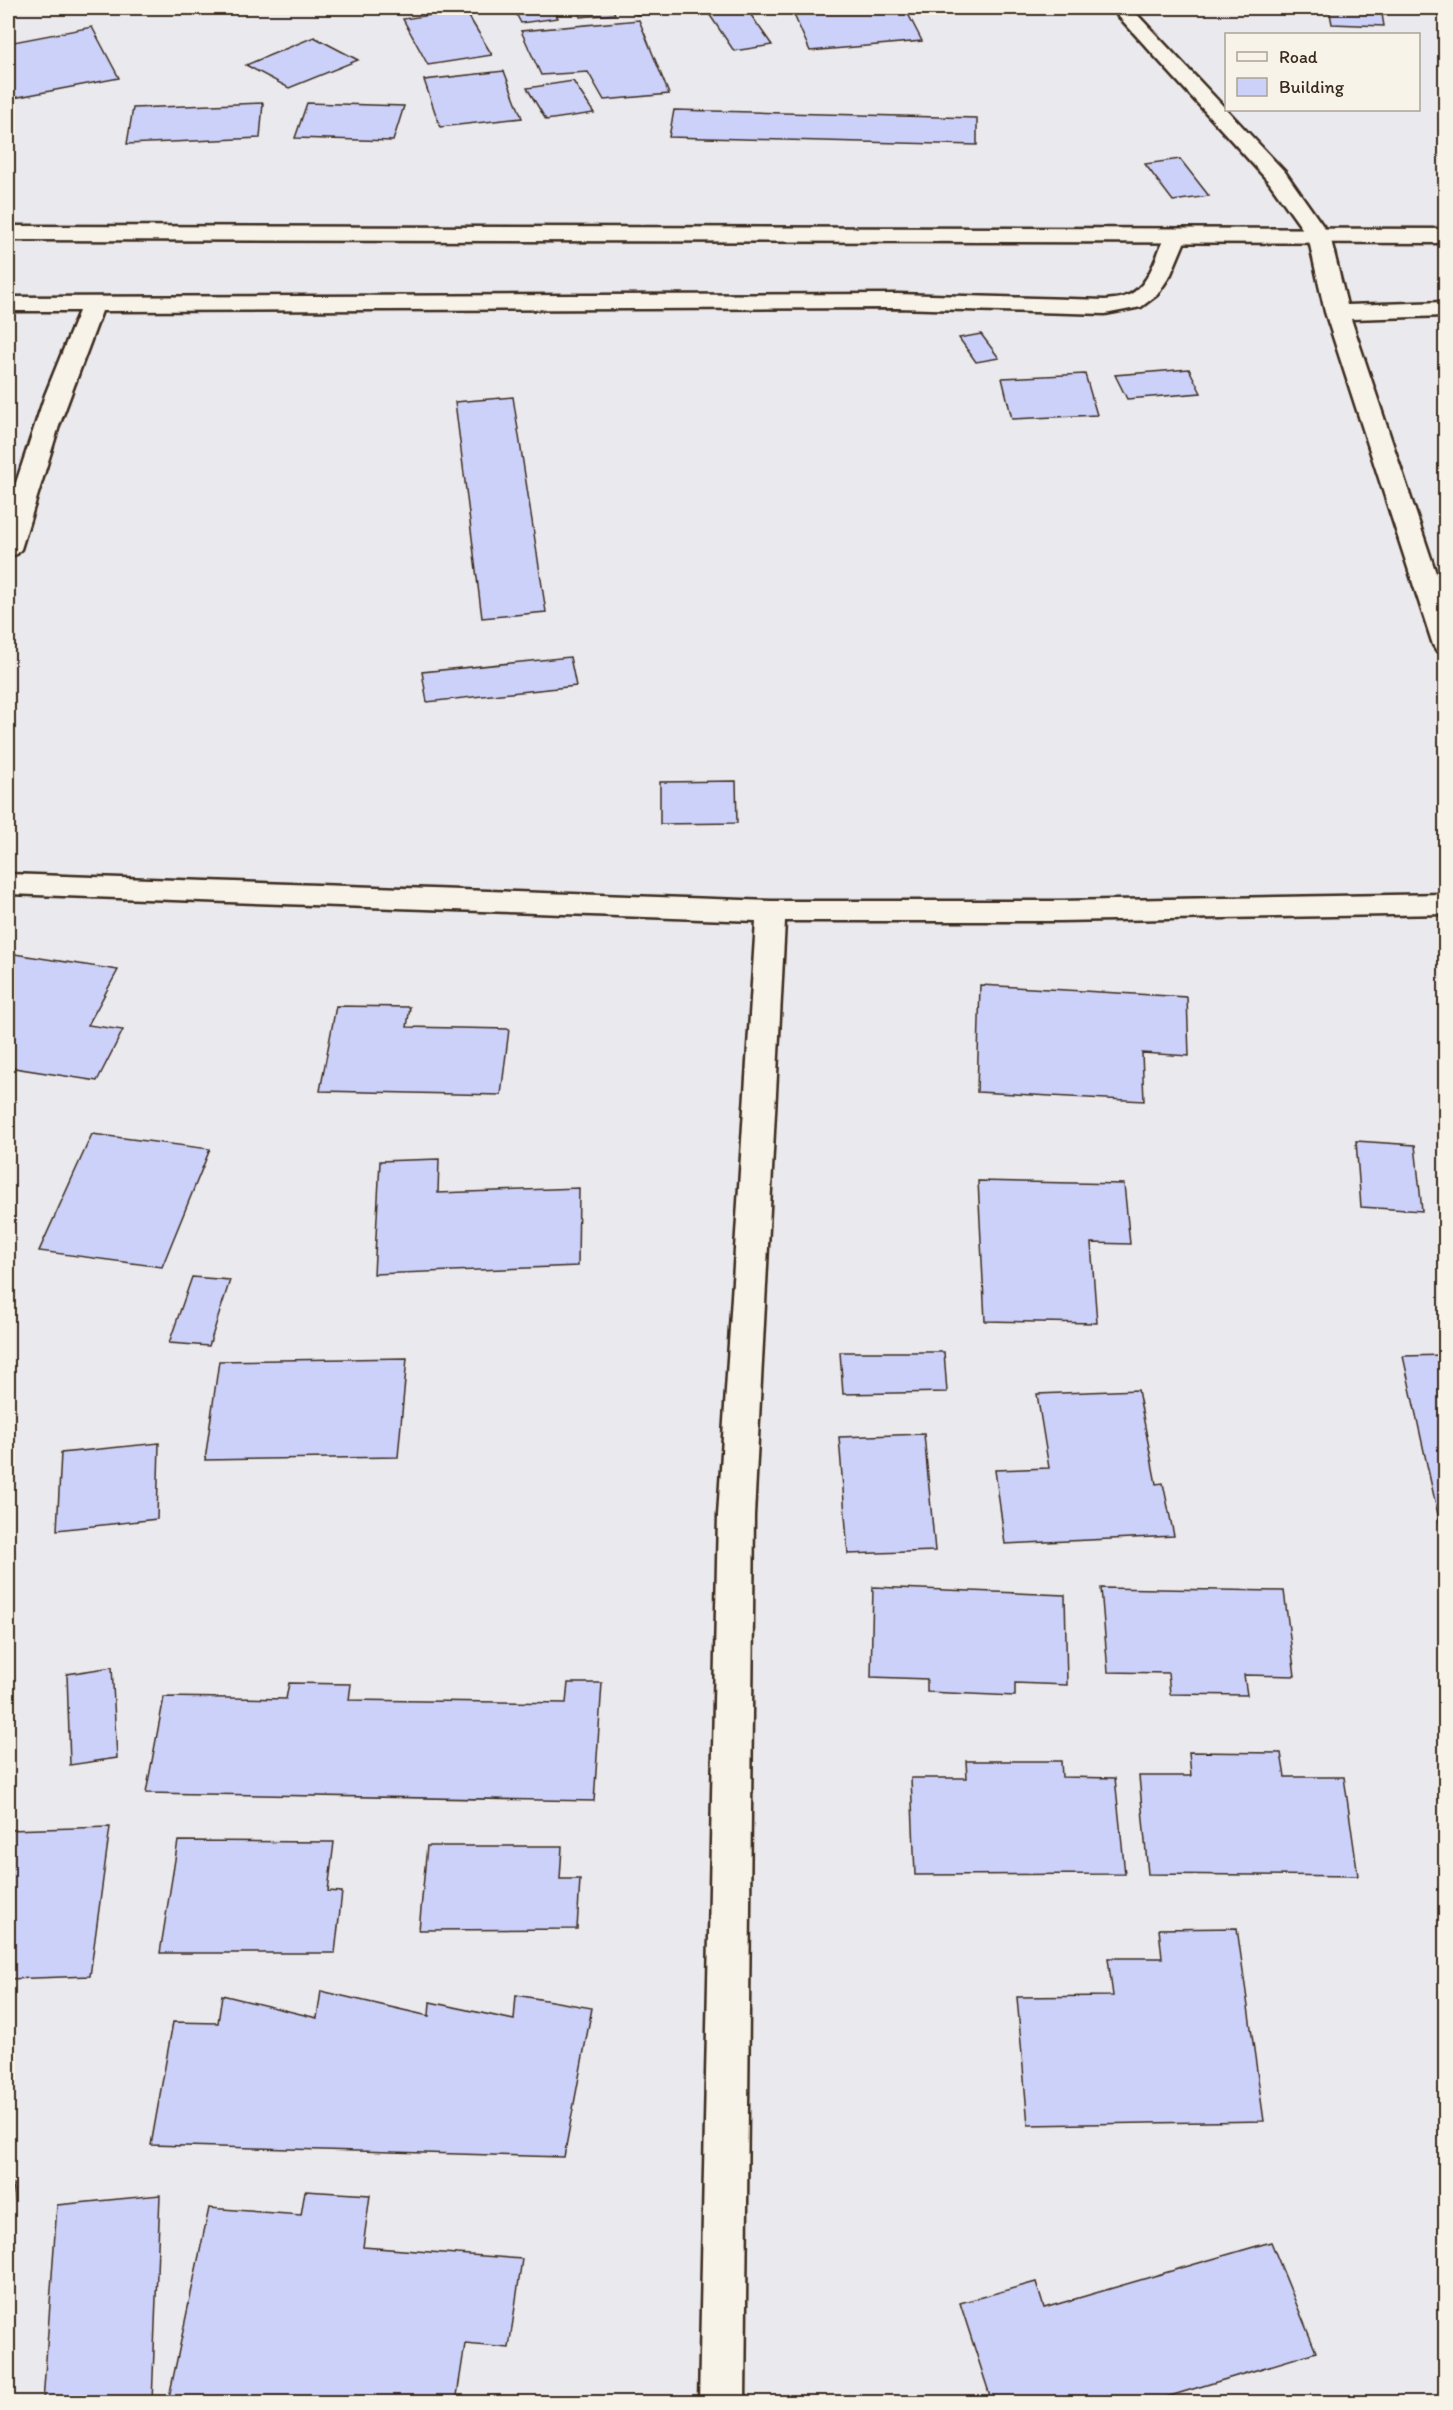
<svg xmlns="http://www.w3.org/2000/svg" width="1453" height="2410" font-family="Itim,sans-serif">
<rect width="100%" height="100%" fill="#eae9ed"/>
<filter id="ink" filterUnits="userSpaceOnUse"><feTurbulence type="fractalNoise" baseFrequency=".0167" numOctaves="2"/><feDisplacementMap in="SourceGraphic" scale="12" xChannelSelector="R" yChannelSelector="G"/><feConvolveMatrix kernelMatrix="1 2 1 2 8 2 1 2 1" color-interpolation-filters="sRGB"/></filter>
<g filter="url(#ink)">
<!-- building -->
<g fill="#ccd1f9" stroke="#3b2a1e" stroke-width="1.5">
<polygon points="535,8 553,8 558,18 521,23 514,10"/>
<polygon points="577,8 612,8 615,14 580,17"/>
<polygon points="633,8 663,8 665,12 636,15"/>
<polygon points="705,8 746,8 772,45 734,51"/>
<polygon points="791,8 905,8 922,41 810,51"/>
<polygon points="1329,8 1381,8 1384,26 1332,24"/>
<polygon points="1417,8 1446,8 1446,10 1418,11"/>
<polygon points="465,10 492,55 428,65 403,19"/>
<polygon points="639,20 669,94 604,100 588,72 541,75 521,31"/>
<polygon points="92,27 119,78 8,99 8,43"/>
<polygon points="314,37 358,60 289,88 246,65"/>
<polygon points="504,71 522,118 440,127 424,80"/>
<polygon points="573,81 594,113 546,120 527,88"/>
<polygon points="263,103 260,138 127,144 133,108"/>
<polygon points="307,103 404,106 393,141 295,138"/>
<polygon points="674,110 977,118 977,145 669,137"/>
<polygon points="1180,159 1209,196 1173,201 1145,164"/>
<polygon points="981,334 999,358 976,362 959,338"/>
<polygon points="1189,369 1201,393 1127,399 1115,375"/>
<polygon points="1085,374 1097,415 1012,419 1002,378"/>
<polygon points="513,397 546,612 482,618 455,402"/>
<polygon points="570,657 576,686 427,702 422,672"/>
<polygon points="736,781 737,823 660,824 660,782"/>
<polygon points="8,953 118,970 88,1025 123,1030 97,1081 8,1067"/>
<polygon points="980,985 1187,997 1189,1056 1142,1053 1144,1101 977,1092"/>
<polygon points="336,1006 410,1007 407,1027 509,1029 501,1095 320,1091"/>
<polygon points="92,1134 210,1149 162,1267 39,1251"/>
<polygon points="1356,1141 1415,1145 1422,1211 1361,1207"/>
<polygon points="439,1159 438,1193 579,1188 578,1266 374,1274 380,1161"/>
<polygon points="978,1181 1124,1184 1130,1244 1091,1243 1097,1323 985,1321"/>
<polygon points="192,1277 230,1280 209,1346 169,1343"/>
<polygon points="840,1352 944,1352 947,1392 843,1394"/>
<polygon points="1446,1355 1446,1551 1403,1356"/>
<polygon points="407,1358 398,1457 205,1460 219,1361"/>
<polygon points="1138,1390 1156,1484 1163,1483 1174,1536 1005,1544 995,1470 1049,1468 1037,1394"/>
<polygon points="924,1434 935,1551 848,1554 839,1437"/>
<polygon points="159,1443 157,1519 57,1530 61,1453"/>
<polygon points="873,1587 1065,1595 1067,1685 1015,1683 1015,1696 927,1692 927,1679 871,1677"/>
<polygon points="1101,1588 1284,1591 1295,1676 1244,1675 1247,1695 1170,1694 1168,1673 1108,1672"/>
<polygon points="112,1667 117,1758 70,1765 67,1674"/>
<polygon points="289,1683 351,1684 349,1700 566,1703 568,1683 602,1683 594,1801 146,1793 164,1697 286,1699"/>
<polygon points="1189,1752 1281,1753 1285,1777 1344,1777 1358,1876 1148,1874 1139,1776 1191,1776"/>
<polygon points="966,1761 1061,1761 1062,1777 1115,1778 1125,1874 915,1875 911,1778 967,1778"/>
<polygon points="110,1827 90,1976 8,1979 8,1830"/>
<polygon points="178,1841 334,1842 328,1891 342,1892 335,1953 160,1953"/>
<polygon points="427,1846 562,1846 560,1879 580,1879 577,1929 419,1930"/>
<polygon points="1237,1928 1264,2121 1028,2125 1017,1997 1113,1996 1108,1958 1162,1958 1159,1929"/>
<polygon points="321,1991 429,2016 430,2002 514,2020 516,1995 592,2008 564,2157 151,2145 173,2022 218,2023 222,1995 317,2018"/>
<polygon points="8,2184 14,2184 8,2225"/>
<polygon points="305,2191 370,2195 363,2247 522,2259 509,2348 465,2344 456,2402 168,2402 209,2208 301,2215"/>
<polygon points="160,2195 152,2402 43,2402 57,2205"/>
<polygon points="1271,2242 1316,2352 1150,2402 992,2402 960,2303 1036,2282 1044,2308"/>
</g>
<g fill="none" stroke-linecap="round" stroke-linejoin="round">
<defs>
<g id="street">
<path d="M 1176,229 L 1184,231 L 1187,236 L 1171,274 L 1157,295 L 1141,307 L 1105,314 L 897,308 L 102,311 L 59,426 L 21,549 L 17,554 L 8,557 L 8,507 L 45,395 L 79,311 L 8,311 L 8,297 L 897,294 L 1105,300 C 1111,299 1118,299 1124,297 C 1148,290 1156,257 1165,236 L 1168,231 Z"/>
<polygon points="1319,229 1327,231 1330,236 1347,305 1446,302 1446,316 1351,319 1446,603 1446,653 1437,651 1433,645 1325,312 1308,236 1311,231"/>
<polygon points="8,874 771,901 1059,901 1446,894 1446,914 1059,921 785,921 754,1515 745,2402 699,2402 718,1515 756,921 8,894"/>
</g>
<polygon id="secondary" points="1111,8 1131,8 1285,172 1330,236 1327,241 1319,243 1311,241 1269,182"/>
<polygon id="highway" points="8,226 1446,229 1446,243 8,240"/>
</defs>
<!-- street casing -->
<use href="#street" stroke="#3b2a1e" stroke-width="5"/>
<!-- secondary casing -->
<use href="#secondary" stroke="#3b2a1e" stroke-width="5"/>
<!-- highway casing -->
<use href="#highway" stroke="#3b2a1e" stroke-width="5"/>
<!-- street -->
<use href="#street" fill="#f7f3e8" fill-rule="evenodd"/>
<!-- secondary -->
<use href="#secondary" fill="#f7f3e8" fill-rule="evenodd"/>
<!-- highway -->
<use href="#highway" fill="#f7f3e8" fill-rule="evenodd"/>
</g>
</g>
<!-- margin -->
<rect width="1453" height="2410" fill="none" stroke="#f7f3e8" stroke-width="30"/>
<rect x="15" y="15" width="1423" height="2380" fill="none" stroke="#3b2a1e" stroke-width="2" filter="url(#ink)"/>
<!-- legend -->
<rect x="1225" y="33" width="195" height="78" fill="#f7f3e8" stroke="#aca397" stroke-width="1.5"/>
<rect x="1237" y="52" width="30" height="9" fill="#f7f3e8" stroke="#aca397" stroke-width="1.5"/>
<text x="1279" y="63" font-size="18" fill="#3b2a1e">Road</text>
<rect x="1237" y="78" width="30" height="18" fill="#ccd1f9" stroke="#aca397" stroke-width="1.5"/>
<text x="1279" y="93" font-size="18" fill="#3b2a1e">Building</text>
</svg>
